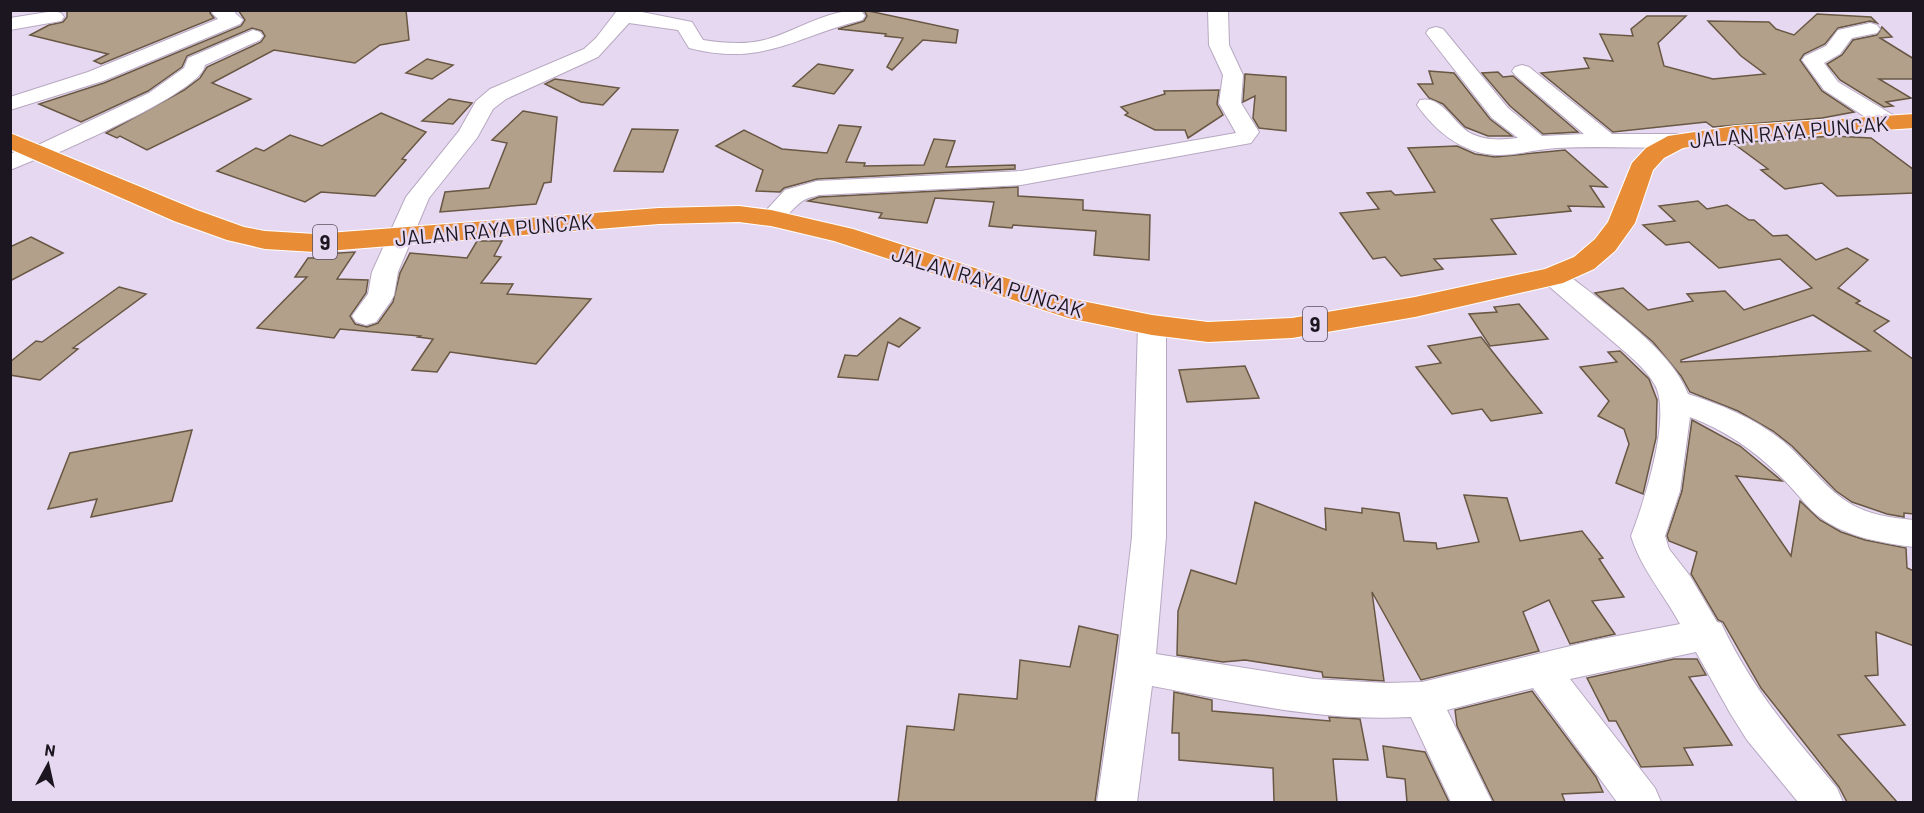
<svg xmlns="http://www.w3.org/2000/svg" width="1924" height="813" font-family="Barlow,sans-serif">
<rect width="100%" height="100%" fill="#e7d8f1"/>
<!-- building -->
<g fill="#b2a08a" stroke="#685743" stroke-width="1.5" fill-rule="evenodd">
<polygon points="67,10 211,10 210,13 214,18 101,64 94,61 108,54 30,35 49,25 63,22 67,17"/>
<polygon points="238,10 406,10 409,40 380,45 355,63 274,50 212,83 251,99 147,150 120,136 117,138 106,133 184,90 200,78 207,67 261,42 265,36 262,31 252,28 187,56 182,67 148,91 81,122 39,104 104,83 241,26 245,20"/>
<polygon points="864,10 958,30 956,43 923,40 892,70 887,67 903,38 885,36 886,34 838,29 864,21 867,16"/>
<polygon points="1817,14 1871,17 1877,23 1870,21 1838,28 1825,44 1804,54 1800,60 1822,91 1854,112 1822,118 1713,127 1706,122 1613,132 1541,73 1589,68 1584,58 1613,61 1600,34 1633,36 1631,29 1647,16 1686,16 1658,43 1664,66 1713,79 1765,74 1741,56 1708,21 1769,22 1776,29 1794,35"/>
<polygon points="1882,27 1892,37 1880,38 1914,59 1914,79 1879,79 1911,98 1886,102 1893,106 1884,107 1840,80 1827,64 1842,55 1853,40 1877,35"/>
<polygon points="427,59 453,65 432,79 406,73"/>
<polygon points="818,64 853,70 834,94 793,86"/>
<polygon points="1429,71 1454,73 1490,119 1512,136 1488,136 1465,127 1443,104 1429,98 1418,84 1433,84"/>
<polygon points="1498,72 1503,77 1513,76 1578,132 1543,134 1510,106 1482,73"/>
<polygon points="1245,74 1286,77 1286,131 1259,128 1253,118 1255,96 1243,102"/>
<polygon points="555,79 619,88 603,105 581,102 545,84"/>
<polygon points="1219,90 1217,104 1223,115 1188,138 1185,130 1155,130 1125,115 1128,113 1121,107 1165,94 1164,91"/>
<polygon points="449,99 472,103 453,124 422,121"/>
<polygon points="523,111 557,117 551,182 544,183 536,204 440,212 445,192 489,188 507,143 492,140"/>
<polygon points="381,113 426,132 402,159 406,160 375,196 321,192 305,202 217,171 256,148 264,151 290,135 322,146"/>
<polygon points="839,125 861,127 846,162 865,163 864,166 924,165 934,139 955,141 946,167 1015,165 1015,169 817,179 784,188 780,192 756,191 763,170 716,146 744,130 782,149 827,153"/>
<polygon points="632,129 678,130 663,172 614,171"/>
<polygon points="1833,136 1871,138 1914,170 1914,193 1837,196 1822,183 1785,189 1761,170 1768,169 1733,143"/>
<polygon points="1457,146 1475,154 1495,157 1565,150 1607,187 1590,186 1604,207 1568,206 1571,211 1491,219 1516,254 1434,259 1443,269 1401,276 1385,257 1373,259 1340,213 1379,209 1367,193 1391,191 1395,195 1435,192 1408,148"/>
<polygon points="1018,187 1018,196 1083,200 1083,210 1150,215 1149,260 1094,255 1096,231 1013,225 1012,228 989,226 994,202 935,198 927,223 879,218 882,213 808,201 819,197"/>
<path d="M 1698,201 L 1707,209 L 1727,205 L 1749,220 L 1754,220 L 1773,236 L 1787,235 L 1816,260 L 1847,248 L 1868,260 L 1838,288 L 1860,301 L 1856,303 L 1889,321 L 1874,331 L 1914,360 L 1914,514 L 1904,513 L 1904,517 L 1887,514 L 1852,502 L 1836,491 L 1792,446 L 1773,431 L 1738,411 L 1690,392 L 1681,376 L 1653,342 L 1595,293 L 1623,288 L 1648,310 L 1693,301 L 1687,294 L 1725,291 L 1744,310 L 1812,288 L 1780,259 L 1719,268 L 1689,242 L 1666,245 L 1643,225 L 1675,221 L 1659,206 ZM 1813,315 L 1870,351 L 1681,362 L 1681,360 Z"/>
<polygon points="31,237 63,253 10,281 10,247"/>
<polygon points="477,241 502,241 494,256 501,257 481,283 513,284 507,294 591,299 536,364 450,352 437,372 412,370 433,339 418,337 420,336 340,329 334,338 257,328 307,277 295,277 308,258 319,258 322,254 355,252 337,279 368,280 366,293 350,316 355,324 367,327 378,323 393,302 400,273 410,253 467,258"/>
<polygon points="119,287 146,294 73,348 78,349 40,380 10,375 10,362 36,341 42,342"/>
<polygon points="1519,304 1548,339 1490,346 1469,314 1497,312 1494,307"/>
<polygon points="900,318 920,328 899,347 888,342 878,380 838,377 845,355 857,356"/>
<polygon points="1481,337 1510,374 1542,413 1491,421 1482,409 1452,414 1416,367 1441,363 1428,346"/>
<polygon points="1620,351 1649,379 1657,400 1656,438 1643,494 1616,483 1629,444 1624,429 1598,416 1609,401 1580,367 1617,362 1608,352"/>
<polygon points="1245,366 1259,398 1187,402 1179,370"/>
<polygon points="1692,420 1740,446 1782,481 1736,476 1791,556 1800,501 1820,520 1841,532 1865,540 1906,548 1907,568 1914,571 1914,646 1876,632 1878,675 1865,676 1905,725 1838,735 1897,802 1847,802 1839,787 1761,688 1723,622 1718,620 1691,574 1697,552 1669,541 1667,536 1682,491"/>
<polygon points="192,430 172,501 91,517 97,499 48,509 70,453"/>
<polygon points="1464,495 1507,498 1520,541 1582,531 1603,558 1599,559 1624,597 1592,601 1615,634 1570,644 1549,600 1523,612 1539,651 1421,680 1372,592 1384,681 1323,677 1322,672 1245,660 1223,662 1177,655 1178,611 1191,570 1236,584 1255,502 1326,530 1325,508 1362,513 1362,508 1399,513 1404,541 1436,543 1437,549 1479,542"/>
<polygon points="1079,626 1118,635 1095,802 898,802 907,726 954,730 959,694 1017,699 1020,660 1070,667"/>
<polygon points="1674,659 1697,659 1706,675 1689,677 1732,745 1684,748 1693,765 1641,767 1616,721 1609,721 1587,678"/>
<polygon points="1532,691 1596,777 1603,792 1562,794 1565,802 1494,802 1457,726 1455,710"/>
<polygon points="1174,692 1212,700 1212,711 1330,721 1329,717 1360,719 1368,760 1333,759 1337,802 1274,802 1273,768 1179,760 1179,733 1172,733"/>
<polygon points="1383,746 1425,752 1449,802 1407,802 1405,779 1387,777"/>
</g>
<g fill="none" stroke-linecap="round" stroke-linejoin="round">
<defs>
<g id="minor">
<polygon points="214,10 236,10 235,13 243,20 240,24 103,81 10,110 10,97 88,72 218,19 212,13"/>
<path d="M 620,10 L 643,10 L 642,12 L 692,22 L 703,40 C 723,43 745,45 764,40 C 791,34 834,5 862,12 L 865,16 L 862,20 C 794,37 763,67 689,48 L 678,30 L 629,23 L 598,57 L 506,99 L 493,109 L 477,138 L 429,198 L 398,272 L 394,295 L 391,301 L 376,322 L 366,325 L 356,322 L 352,316 L 368,294 L 372,272 L 406,197 L 459,131 L 476,101 L 490,89 L 584,49 L 596,38 L 616,12 Z"/>
<path d="M 1208,10 L 1228,10 L 1229,45 L 1243,75 L 1241,103 L 1259,132 L 1251,143 L 1021,185 L 819,195 C 813,197 806,198 801,202 C 787,213 782,228 762,223 L 759,218 L 785,190 L 817,181 L 1021,171 L 1236,133 L 1219,103 L 1223,75 L 1209,45 Z"/>
<polygon points="54,11 61,13 64,17 61,21 10,30 10,18"/>
<polygon points="1870,23 1877,25 1880,29 1877,33 1852,38 1840,54 1824,63 1838,82 1898,118 1901,123 1898,128 1890,130 1882,128 1824,90 1802,60 1805,56 1826,46 1838,30"/>
<path d="M 1436,27 L 1443,29 L 1508,108 L 1542,136 L 1584,134 L 1515,75 L 1512,71 L 1515,67 L 1522,65 L 1529,67 L 1612,134 L 1677,134 L 1685,136 L 1688,141 L 1685,146 L 1677,148 C 1637,148 1596,146 1556,148 C 1536,149 1507,158 1487,154 C 1457,149 1434,129 1417,105 L 1420,100 C 1442,95 1453,123 1470,133 C 1486,141 1500,140 1518,138 L 1492,118 L 1429,37 L 1426,33 L 1429,29 Z"/>
<path d="M 253,30 L 260,32 L 263,36 L 260,40 L 205,65 C 202,91 76,144 49,157 L 39,158 L 10,170 L 10,154 L 28,146 L 38,145 L 149,93 L 184,68 L 188,58 Z"/>
<path d="M 1553,268 L 1562,270 C 1600,301 1672,349 1688,394 C 1722,405 1754,418 1783,441 C 1804,459 1821,483 1843,499 C 1864,514 1889,518 1914,520 L 1914,547 C 1882,543 1847,537 1821,518 C 1807,508 1798,494 1786,482 C 1758,453 1727,431 1690,417 L 1680,491 L 1665,536 L 1669,549 L 1690,576 L 1717,622 L 1721,623 C 1752,689 1790,732 1837,788 L 1843,802 L 1798,802 L 1747,740 L 1730,713 L 1696,652 L 1570,679 L 1655,788 L 1661,802 L 1617,802 L 1533,688 L 1447,710 L 1492,802 L 1451,802 L 1411,717 C 1323,722 1238,702 1152,686 L 1137,802 L 1097,802 L 1117,667 L 1132,537 L 1138,325 L 1142,318 L 1152,316 L 1162,318 L 1166,325 L 1166,537 L 1156,654 L 1314,679 L 1386,683 L 1422,682 L 1591,641 L 1680,624 C 1664,594 1641,569 1631,536 C 1644,502 1672,417 1655,385 C 1644,366 1626,353 1610,339 C 1588,320 1566,301 1544,282 L 1540,276 L 1544,270 Z"/>
</g>
<polygon id="highway" points="1914,114 1914,128 1735,140 1683,148 1664,158 1653,170 1635,223 1615,251 1594,269 1563,283 1415,317 1292,338 1208,342 1152,335 1068,318 834,241 771,226 739,222 659,224 315,252 265,249 227,240 174,221 10,149 10,133 194,209 244,227 265,231 315,234 659,208 739,206 771,210 853,229 1072,299 1152,315 1208,322 1292,318 1415,297 1545,269 1574,257 1595,239 1608,222 1632,163 1646,148 1668,136 1735,126"/>
</defs>
<!-- minor casing -->
<use href="#minor" stroke="#b7a8c1" stroke-width="2"/>
<!-- highway casing -->
<use href="#highway" stroke="#fff" stroke-width="2"/>
<!-- minor -->
<use href="#minor" fill="#fff" fill-rule="evenodd"/>
<!-- highway -->
<use href="#highway" fill="#e88c36" fill-rule="evenodd"/>
</g>
<g text-anchor="middle" dominant-baseline="central" stroke-width="5" stroke-linejoin="round" paint-order="stroke">
<!-- shield labels -->
<g fill="#e7d8f1" stroke="#58505e" stroke-width="1.5">
<rect x="313" y="225" width="24" height="34" rx="4.5"/>
<rect x="1303" y="307" width="24" height="34" rx="4.5"/>
</g>
<g font-size="20" font-weight="bold" fill="#1b161f">
<text x="325" y="242">9</text>
<text x="1315" y="324">9</text>
</g>
<!-- street labels -->
<g font-size="21" fill="#1b161f" stroke="#e7d8f1">
<text transform="translate(1789 131) rotate(-5)">JALAN RAYA PUNCAK</text>
<text transform="translate(494 229) rotate(-5)">JALAN RAYA PUNCAK</text>
<text transform="translate(988 281) rotate(17)">JALAN RAYA PUNCAK</text>
</g>
</g>
<!-- border -->
<rect width="1924" height="813" fill="none" stroke="#1b161f" stroke-width="24"/>
<!-- north arrow -->
<g transform="translate(48 765) rotate(8)" stroke="#e7d8f1" stroke-width="4.5" paint-order="stroke">
<path d="M0-4.5L10 22L0 15L-10 22Z" fill="#1b161f"/>
<text y="-9" font-size="16" font-weight="bold" text-anchor="middle" fill="#1b161f">N</text>
</g>
</svg>
